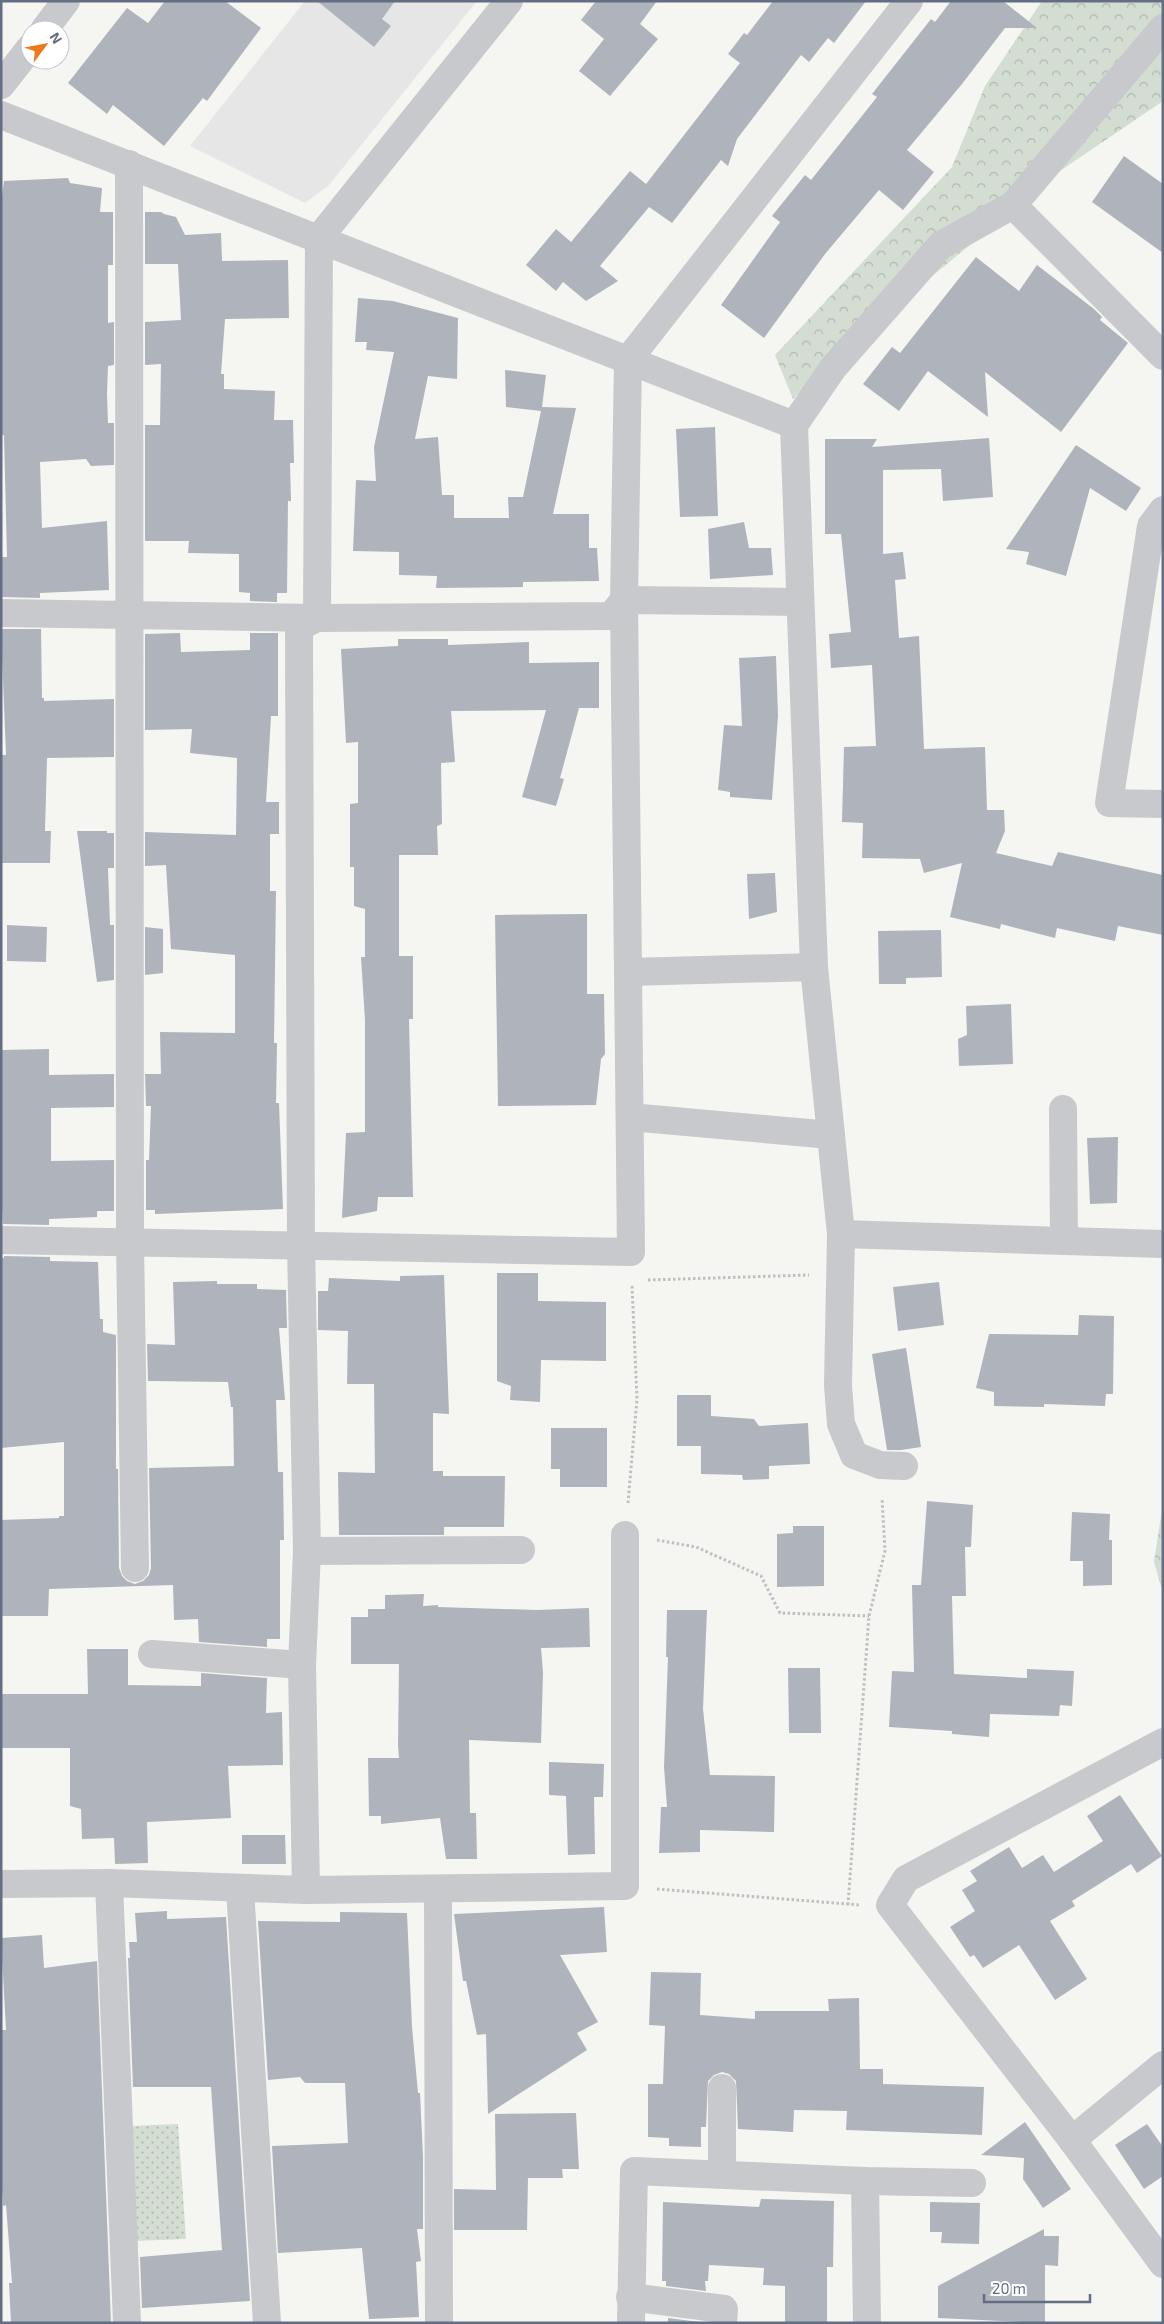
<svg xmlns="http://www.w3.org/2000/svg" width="1164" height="2324" font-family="'Exo 2',sans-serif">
<defs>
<pattern id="forest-crowns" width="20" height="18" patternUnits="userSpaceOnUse" patternTransform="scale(1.25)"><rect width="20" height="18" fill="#d4ddd2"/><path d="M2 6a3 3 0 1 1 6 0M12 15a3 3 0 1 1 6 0" fill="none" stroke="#b0b7b0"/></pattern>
<pattern id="park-dots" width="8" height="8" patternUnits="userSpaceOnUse" patternTransform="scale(1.25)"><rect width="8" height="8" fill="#d4ddd2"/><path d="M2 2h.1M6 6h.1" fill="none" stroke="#b0b7b0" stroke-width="1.8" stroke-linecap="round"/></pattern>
</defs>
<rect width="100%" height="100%" fill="#f5f6f1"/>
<!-- built -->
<polygon fill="#e5e6e5" points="305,1 477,1 329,185 305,203 190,146"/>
<!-- forest -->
<g fill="url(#forest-crowns)">
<polygon points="1042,1 1163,1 1163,101 1060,171 936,273 863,328 793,399 775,355 952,167 985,86"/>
<polygon points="1163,1503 1163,1593 1154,1562"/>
</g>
<!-- park -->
<polygon fill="url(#park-dots)" points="178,2124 186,2239 135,2241 130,2126"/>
<!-- building -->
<g fill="#afb4bc">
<polygon points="165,1 225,1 261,28 207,101 203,98 164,146 113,105 107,114 68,83 127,8 148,23"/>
<polygon points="317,1 395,1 382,19 391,26 374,47"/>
<polygon points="596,1 657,1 640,24 658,39 610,96 579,71 604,39 581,20"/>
<polygon points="773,1 866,1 834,43 828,38 809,62 801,55 737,139 728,166 721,160 672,223 649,207 600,266 618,281 586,301 563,282 556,291 526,265 556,229 571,242 630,171 646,184 740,63 728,54 744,33 747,35"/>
<polygon points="951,1 1003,1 1037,28 1005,28 962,84 907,150 934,172 903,210 879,190 825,254 764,338 721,305 780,222 772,216 805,175 811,180 877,97 872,94 931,19 935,22"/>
<polygon points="1124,156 1163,184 1163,253 1092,202"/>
<polygon points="68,178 70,183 102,188 100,212 113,212 113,265 108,265 108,323 114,322 114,365 108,366 107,394 108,423 114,423 114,465 91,466 86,459 40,462 42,528 107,521 109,590 40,593 40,598 1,597 1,557 7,557 4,435 1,435 1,204 4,181"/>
<polygon points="145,212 161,212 164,214 176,217 185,235 221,233 222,261 288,260 289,318 225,319 221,374 224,374 224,389 275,391 274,420 293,420 294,463 290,463 291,501 288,501 287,593 277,593 277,602 250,601 250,593 239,592 239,554 188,553 189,541 145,541 145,425 160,425 161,364 145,365 145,322 181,320 178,264 145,264"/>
<polygon points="976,257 1019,291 1037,265 1094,309 1102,317 1100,320 1128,343 1061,432 985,372 988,417 928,371 899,411 863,384 892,347 900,353"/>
<polygon points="358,298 393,301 458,318 457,379 428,376 415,439 438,437 442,495 454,495 454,518 509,518 508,497 523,497 541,411 506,407 505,370 546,375 542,407 576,408 553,514 589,514 589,548 597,548 599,581 523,582 523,587 436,588 437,576 399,575 399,552 353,551 356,480 376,481 374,447 394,352 366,350 367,342 355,342"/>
<polygon points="715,427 718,516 680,517 676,429"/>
<polygon points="989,438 993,497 943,501 941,469 883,470 883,554 903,552 906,579 895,580 899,638 919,636 924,749 985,747 987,810 1004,810 1005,831 996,853 1052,866 1058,852 1163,875 1163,935 1118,926 1115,941 1057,928 1055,938 1001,924 1000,929 950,917 962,863 924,873 920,859 862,858 863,823 842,822 844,747 876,746 872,665 831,668 829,634 851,632 841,534 825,534 825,439 877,439 872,447"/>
<polygon points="1076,445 1141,488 1126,511 1090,488 1066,576 1026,564 1029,552 1006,549"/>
<polygon points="744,522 749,548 771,548 773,575 710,579 708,529"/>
<polygon points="1,629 41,629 42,698 44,698 44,701 114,699 114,757 47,758 45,831 51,831 50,863 1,863 1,755 6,755"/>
<polygon points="180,633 181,652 250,650 250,633 278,633 278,716 271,716 266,802 279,802 279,834 270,834 270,891 276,891 274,1043 277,1043 276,1103 279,1103 283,1209 155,1214 155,1210 146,1210 146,1160 149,1160 151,1106 146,1106 145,1074 161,1074 160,1032 235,1033 235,955 171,949 166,865 145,866 145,832 236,835 237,758 190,753 192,729 145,730 145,634"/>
<polygon points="398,639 448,639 448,645 529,642 529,663 599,662 599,708 579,708 560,778 564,779 556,806 522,797 546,710 451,711 455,762 441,763 442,824 437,826 438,855 399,855 399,956 413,956 413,1019 409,1019 413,1197 378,1197 377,1211 342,1218 346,1133 365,1132 365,1020 361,957 365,957 365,909 354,906 354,867 350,867 350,804 358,803 358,742 346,743 341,649 398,646"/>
<polygon points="776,656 778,716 772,800 730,797 730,792 718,790 724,725 742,726 739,658"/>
<polygon points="77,831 107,831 107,833 114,833 114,868 108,868 110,925 114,925 114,980 97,982"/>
<polygon points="775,873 777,912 749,919 747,874"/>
<polygon points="587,914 587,994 604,994 605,1054 601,1059 596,1105 498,1106 495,915"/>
<polygon points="7,925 47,927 46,962 7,961"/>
<polygon points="145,927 163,929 163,973 145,975"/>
<polygon points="941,930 942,977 906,978 906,984 879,984 878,931"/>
<polygon points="1011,1004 1013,1064 959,1066 958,1039 967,1035 966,1006"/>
<polygon points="49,1049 49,1075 114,1074 114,1107 51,1108 51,1161 114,1160 114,1211 97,1211 97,1217 49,1219 49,1225 3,1224 1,1192 1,1050"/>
<polygon points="1118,1137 1117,1203 1090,1204 1087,1138"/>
<polygon points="4,1256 50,1257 50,1261 98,1262 100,1319 103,1319 103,1332 116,1335 116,1469 118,1469 119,1568 122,1576 127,1581 135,1584 143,1581 149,1575 151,1568 149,1468 234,1466 233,1407 231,1407 228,1382 148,1381 147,1344 175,1345 173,1282 217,1281 217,1284 257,1284 257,1289 286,1290 287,1328 279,1328 285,1400 276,1400 278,1472 283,1472 284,1540 280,1540 280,1639 267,1639 267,1647 199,1642 198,1619 174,1620 173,1585 49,1589 48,1616 1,1616 1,1520 59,1518 59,1516 64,1516 64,1442 1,1448 1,1258 4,1258"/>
<polygon points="497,1273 538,1273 538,1301 606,1302 606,1361 541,1360 540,1402 510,1400 511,1386 497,1381"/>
<polygon points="444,1275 449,1414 433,1413 433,1471 443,1471 443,1476 505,1476 504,1527 444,1527 444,1535 339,1535 338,1472 375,1473 374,1384 347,1384 348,1331 318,1330 318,1291 328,1291 329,1278 400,1281 400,1276"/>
<polygon points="939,1282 944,1325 898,1331 893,1287"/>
<polygon points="1079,1315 1114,1316 1113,1394 1106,1394 1105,1406 1044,1404 1044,1407 994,1406 994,1392 976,1388 989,1334 1078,1335"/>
<polygon points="906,1348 921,1447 901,1450 887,1450 872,1354"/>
<polygon points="677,1395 711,1395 711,1416 754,1419 759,1426 808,1423 810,1464 769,1466 769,1479 743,1480 742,1475 701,1474 701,1446 677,1446"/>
<polygon points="551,1428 607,1428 607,1487 560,1487 560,1469 551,1469"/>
<polygon points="927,1501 973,1505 971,1547 965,1547 966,1596 952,1596 954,1674 1027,1678 1027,1669 1074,1671 1072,1706 1060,1705 1059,1716 990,1714 989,1737 952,1734 952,1731 889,1727 892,1671 914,1672 912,1585 921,1585"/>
<polygon points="1072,1512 1110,1514 1109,1540 1112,1540 1112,1585 1083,1586 1083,1561 1070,1561"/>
<polygon points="793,1526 824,1526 824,1586 777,1587 777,1534 793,1533"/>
<polygon points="424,1594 423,1606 438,1605 438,1607 538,1610 589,1608 590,1647 541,1648 543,1673 541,1743 469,1740 470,1813 476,1813 477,1859 446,1859 440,1818 381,1824 381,1816 369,1816 368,1758 399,1758 398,1745 399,1664 351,1664 351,1617 368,1617 368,1609 385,1609 385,1595"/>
<polygon points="667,1610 707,1610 703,1709 710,1775 775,1776 774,1832 700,1830 700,1852 659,1853 661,1807 667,1807 664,1767 668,1657 666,1657"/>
<polygon points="87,1649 128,1649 128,1685 201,1686 201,1673 267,1678 266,1713 282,1712 283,1765 228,1766 231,1818 147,1822 148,1863 115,1864 114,1838 82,1839 81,1809 70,1806 70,1748 1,1748 1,1694 88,1694"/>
<polygon points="788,1668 820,1668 821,1733 789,1733"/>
<polygon points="549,1762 604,1764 603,1797 594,1797 595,1854 568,1855 566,1796 549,1795"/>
<polygon points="1120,1795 1162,1856 1137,1873 1131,1864 1072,1901 1075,1906 1050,1921 1087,1979 1055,2000 1019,1945 983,1968 974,1955 970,1957 950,1927 975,1911 962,1890 977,1881 970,1871 1009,1847 1022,1868 1043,1855 1054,1872 1103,1841 1087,1816"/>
<polygon points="242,1835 285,1835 286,1864 242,1864"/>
<polygon points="604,1907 607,1952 560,1955 598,2022 577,2033 587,2050 488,2114 486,2034 477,2035 466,1981 463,1981 454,1914"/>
<polygon points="167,1911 167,1919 226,1917 250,2301 142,2308 140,2257 222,2250 211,2087 133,2087 128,1958 130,1958 129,1942 137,1942 135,1913"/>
<polygon points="340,1912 407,1913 412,2027 418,2093 420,2093 423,2157 423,2229 417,2229 421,2261 416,2262 419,2317 369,2319 362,2248 278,2253 272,2146 348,2143 345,2083 305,2083 300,2077 268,2080 258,1921 340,1922"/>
<polygon points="42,1935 44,1968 97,1961 111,2323 11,2323 9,2283 12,2283 6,2205 3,2206 1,2167 1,2030 6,2030 1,1938"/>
<polygon points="651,1972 701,1973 700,2015 755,2019 755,2011 829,2011 828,1999 859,1998 860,2069 883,2069 883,2084 984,2087 982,2135 846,2130 847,2111 794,2110 793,2132 738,2129 736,2081 729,2074 722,2072 714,2075 708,2081 706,2127 701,2127 701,2147 669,2146 669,2138 648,2137 648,2084 663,2084 665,2026 649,2025"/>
<polygon points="576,2113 579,2169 562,2169 563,2178 528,2178 527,2230 454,2230 454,2189 496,2190 495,2114"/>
<polygon points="1025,2122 1071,2189 1043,2208 1023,2179 1024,2158 981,2155"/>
<polygon points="1147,2124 1163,2147 1163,2176 1144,2189 1115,2145"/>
<polygon points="761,2199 834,2201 833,2267 827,2267 827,2323 785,2323 785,2286 763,2285 764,2268 709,2265 708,2281 705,2281 706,2291 666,2286 666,2281 662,2281 663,2202 759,2207"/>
<polygon points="930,2202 980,2203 979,2244 941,2243 942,2232 930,2232"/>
<polygon points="1044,2229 1044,2236 1059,2236 1058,2266 1045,2265 1045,2323 938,2318 938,2286"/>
<polygon points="668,2318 707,2323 668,2323"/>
</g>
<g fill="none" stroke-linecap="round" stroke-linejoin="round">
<!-- path -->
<g stroke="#bebfc2" stroke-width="3" stroke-dasharray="2.5 2.5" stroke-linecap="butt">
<polyline points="648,1280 809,1275"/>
<polyline points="628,1503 637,1399 632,1285"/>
<polyline points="657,1540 696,1547 761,1576 780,1613 869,1616"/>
<polyline points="657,1889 860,1905"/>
<polyline points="848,1905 869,1616 885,1551 882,1498"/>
</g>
<!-- minor -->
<g stroke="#c7c9cd" stroke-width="28">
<polyline points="44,30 66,1"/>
<polyline points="1,85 30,48"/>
<polyline points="1,115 794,425"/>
<polyline points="129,164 130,1242 135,1568"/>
<polyline points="1013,205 1163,28"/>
<polyline points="1163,510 1151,526 1109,803 1163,804"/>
<polyline points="1,613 317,618 611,616 624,600 800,602"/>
<polyline points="629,972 814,967"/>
<polyline points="1063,1109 1064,1241"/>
<polyline points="630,1117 831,1135"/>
<polyline points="841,1234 1163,1244"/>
<polyline points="1,1240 631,1252 624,600 628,360 909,1"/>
<polyline points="904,1466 880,1465 854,1455 841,1424 838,1386 841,1234 814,967 794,425 833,368 941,245 1013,205 1163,356"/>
<polyline points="307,1551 521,1550"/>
<polyline points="152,1654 302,1665"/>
<polyline points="1163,1742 906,1879 890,1905 1072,2140 1163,2264"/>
<polyline points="109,1883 127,2323"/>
<polyline points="1,1884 109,1883 306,1890 625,1886 625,1535"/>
<polyline points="240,1889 267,2323"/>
<polyline points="438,1889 439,2323"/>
<polyline points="306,1890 302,1665 307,1551 301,1245 299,627 317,618 319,238 509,1"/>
<polyline points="722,2088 722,2174"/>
<polyline points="1072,2140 1163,2065"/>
<polyline points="865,2181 867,2323"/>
<polyline points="630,2297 724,2309 723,2323"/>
<polyline points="631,2323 634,2171 865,2181 972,2183"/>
</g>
</g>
<!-- border -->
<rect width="1164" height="2324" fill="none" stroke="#636e84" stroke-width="5"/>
<!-- north arrow -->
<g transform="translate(45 45) rotate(58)"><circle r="24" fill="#ffffff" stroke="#c1c5ce"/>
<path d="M0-4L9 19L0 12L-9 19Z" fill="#ed7a1a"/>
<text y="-8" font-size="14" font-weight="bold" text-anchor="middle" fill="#636e84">N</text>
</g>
<!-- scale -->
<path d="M984 2294v8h106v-8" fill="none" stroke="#636e84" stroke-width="2.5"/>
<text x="992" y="2294" font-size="15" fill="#636e84" stroke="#ffffff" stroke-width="4" paint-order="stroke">20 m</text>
</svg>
